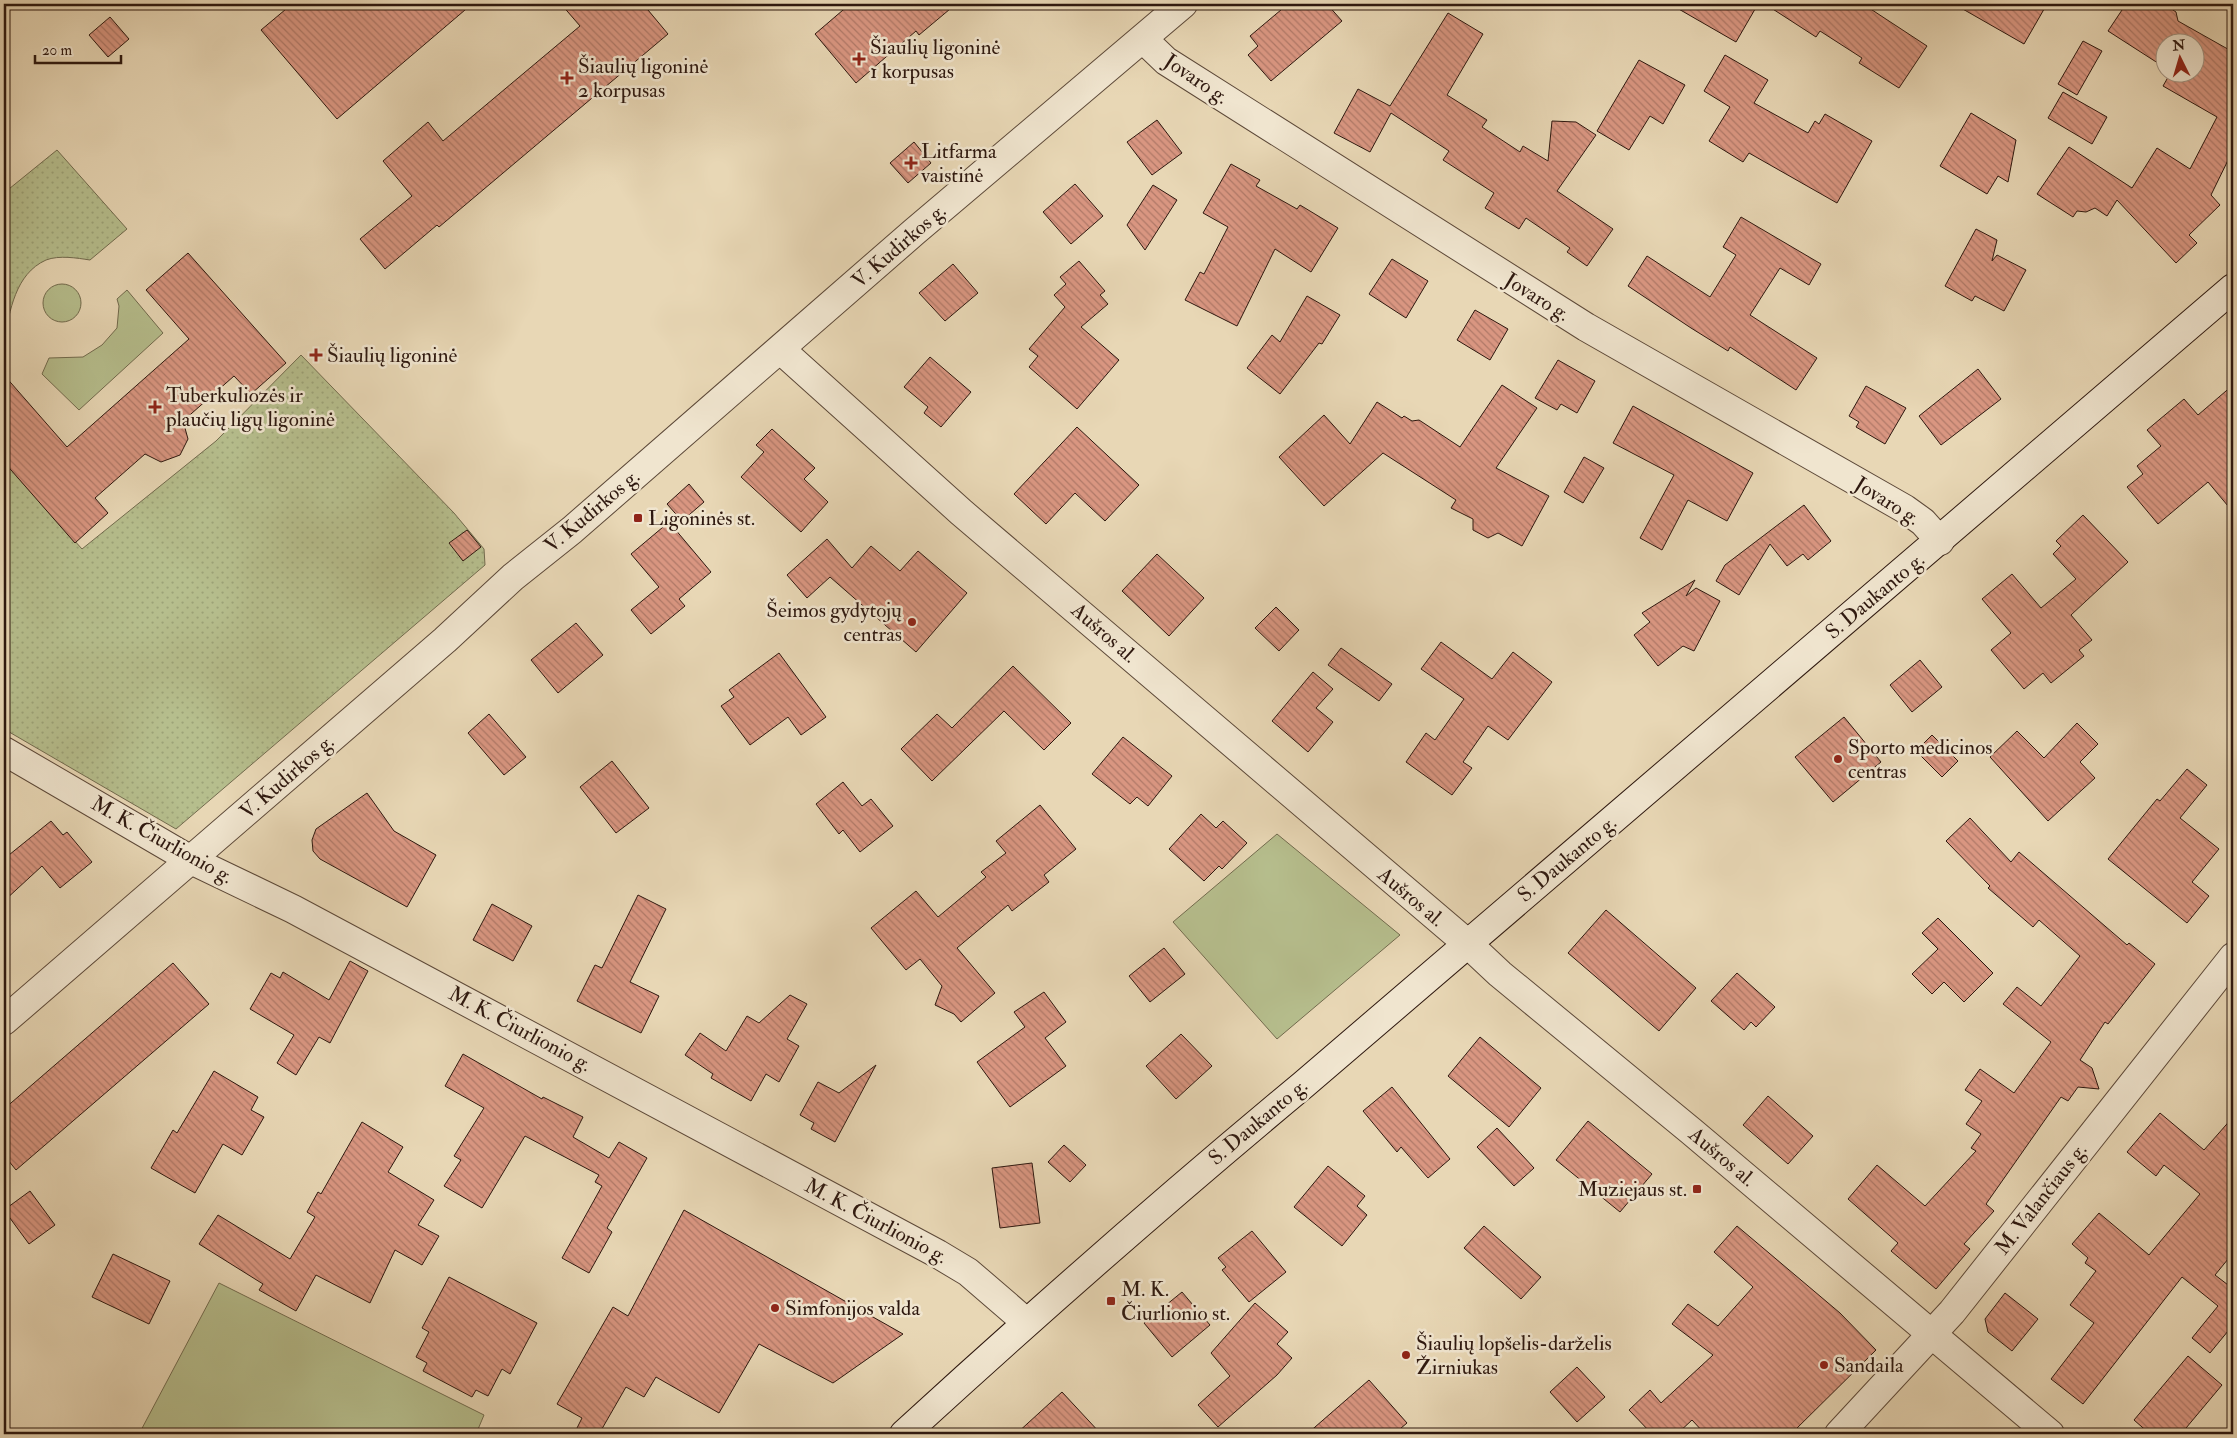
<svg xmlns="http://www.w3.org/2000/svg" width="2237" height="1438" font-family="'IM FELL Double Pica',serif">
<defs>
<pattern id="park-dots" width="8" height="8" patternUnits="userSpaceOnUse" patternTransform="scale(1.25)"><rect width="8" height="8" fill="#b6be8d"/><path d="M2 2h.1M6 6h.1" fill="none" stroke="#9da378" stroke-width="1.8" stroke-linecap="round"/></pattern>
<pattern id="building-back-hatch" width="6" height="6" patternUnits="userSpaceOnUse" patternTransform="scale(1.25)"><rect width="6" height="6" fill="#d99681"/><path d="M-1 5l2 2M0 0l6 6M5-1l2 2" fill="none" stroke="#b07968"/></pattern>
</defs>
<rect width="100%" height="100%" fill="#e8d7b5"/>
<filter id="stains"><feTurbulence type="fractalNoise" baseFrequency=".004" numOctaves="4"/><feColorMatrix values="0 0 0 0 .2 0 0 0 0 .09 0 0 0 0 .02 0 0 0 .5 -.17"/></filter>
<radialGradient id="worn" r=".72"><stop offset=".6" stop-color="#630" stop-opacity="0"/><stop offset="1" stop-color="#630" stop-opacity=".3"/></radialGradient>
<!-- grass -->
<g fill="#b6be8d" stroke="#726b4e">
<circle cx="62" cy="303" r="19"/>
<polygon points="127,290 163,333 79,410 42,374 49,358 83,357 102,345 117,328 119,306 117,299"/>
<polygon points="1277,834 1400,935 1277,1039 1173,922"/>
<polygon points="219,1283 484,1415 476,1434 139,1434"/>
</g>
<!-- park -->
<g fill="url(#park-dots)" stroke="#726b4e">
<path d="M 57,150 L 127,229 L 90,260 C 77,258 59,255 46,260 C 15,274 10,311 4,340 L 4,193 Z"/>
<polygon points="301,355 454,513 484,549 485,565 176,829 4,729 4,462 82,549 216,441"/>
</g>
<!-- building -->
<g fill="url(#building-back-hatch)" stroke="#2e180f">
<polygon points="292,4 472,4 337,119 261,30"/>
<polygon points="561,4 643,4 668,34 439,227 437,225 385,269 360,239 412,196 383,161 428,122 443,141 580,26"/>
<polygon points="850,4 956,4 919,35 916,31 856,83 815,34"/>
<polygon points="1288,4 1327,4 1342,21 1271,81 1248,55 1258,46 1250,36"/>
<polygon points="1670,4 1758,4 1736,42"/>
<polygon points="1765,4 1863,4 1927,46 1899,88 1859,63 1862,58 1820,31 1816,37"/>
<polygon points="1954,4 2047,4 2024,44"/>
<polygon points="2126,4 2164,4 2176,12 2178,21 2233,52 2233,150 2211,195 2220,205 2189,235 2197,243 2176,263 2117,200 2107,216 2095,208 2086,212 2077,211 2073,217 2037,194 2069,147 2132,188 2157,148 2190,169 2217,117 2163,86 2171,72 2194,72 2194,42 2164,42 2164,67 2108,31"/>
<polygon points="1448,13 1483,34 1447,95 1487,120 1482,127 1520,152 1523,146 1548,161 1552,121 1576,122 1596,135 1557,191 1613,229 1587,266 1567,252 1570,248 1526,218 1519,229 1485,208 1494,193 1443,160 1449,151 1391,113 1370,152 1334,133 1358,89 1390,106"/>
<polygon points="110,17 129,39 108,57 89,35"/>
<polygon points="2083,41 2102,51 2077,95 2058,84"/>
<polygon points="1725,55 1768,80 1754,103 1808,133 1815,121 1819,124 1825,114 1872,141 1837,203 1749,153 1743,162 1709,141 1730,107 1704,91"/>
<polygon points="1639,60 1685,85 1663,124 1650,116 1629,150 1597,131"/>
<polygon points="2063,92 2107,117 2092,144 2048,118"/>
<polygon points="1971,113 2016,140 2008,182 1998,176 1987,194 1940,166"/>
<polygon points="1157,120 1182,153 1152,175 1127,142"/>
<polygon points="914,142 931,163 908,183 890,163"/>
<polygon points="1231,164 1260,180 1256,186 1297,209 1300,205 1338,228 1311,272 1275,249 1237,326 1185,300 1200,272 1204,274 1228,227 1203,213"/>
<polygon points="1075,184 1103,216 1071,244 1043,212"/>
<polygon points="1153,185 1177,200 1145,250 1127,225"/>
<polygon points="1741,217 1821,264 1809,285 1780,268 1750,315 1817,358 1796,390 1730,347 1728,351 1691,328 1628,286 1647,256 1710,297 1736,255 1723,247"/>
<polygon points="1976,229 1997,240 1992,261 1997,255 2026,270 2004,311 1975,296 1972,301 1945,286"/>
<polygon points="188,253 286,363 251,394 234,376 183,421 188,439 180,455 161,462 145,454 95,498 108,513 75,543 4,462 4,375 67,447 189,339 146,290"/>
<polygon points="1392,259 1428,281 1406,318 1369,294"/>
<polygon points="1079,261 1105,291 1100,295 1108,304 1081,327 1119,360 1077,409 1029,367 1038,356 1029,349 1065,307 1054,295 1066,284 1060,277"/>
<polygon points="953,264 978,293 945,321 919,293"/>
<polygon points="1307,296 1340,315 1322,344 1319,343 1280,394 1247,368 1272,335 1280,342"/>
<polygon points="1475,310 1508,329 1490,360 1457,340"/>
<polygon points="930,357 971,392 941,427 924,413 928,407 904,387"/>
<polygon points="1558,360 1595,381 1577,413 1561,404 1557,410 1535,398"/>
<polygon points="1978,369 2001,399 1941,445 1919,416"/>
<polygon points="1502,385 1537,408 1496,468 1549,496 1522,546 1498,533 1488,538 1473,530 1473,519 1451,508 1456,500 1383,453 1324,506 1279,457 1324,415 1350,444 1377,402 1402,418 1404,416 1412,421 1419,420 1460,447"/>
<polygon points="2233,385 2233,512 2208,482 2158,524 2127,487 2143,474 2137,466 2161,446 2147,430 2184,399 2198,415"/>
<polygon points="1866,386 1906,408 1885,444 1856,427 1859,422 1849,416"/>
<polygon points="1633,406 1753,473 1727,521 1688,500 1662,550 1640,538 1674,475 1613,443"/>
<polygon points="1077,427 1139,485 1105,521 1075,493 1046,524 1014,494"/>
<polygon points="772,429 815,468 804,479 828,502 801,532 741,477 764,452 756,445"/>
<polygon points="1584,457 1604,468 1583,503 1564,492"/>
<polygon points="689,484 704,502 682,521 667,504"/>
<polygon points="1804,505 1831,541 1808,560 1803,554 1787,566 1770,544 1739,595 1716,581 1725,565"/>
<polygon points="2083,515 2128,562 2071,615 2092,640 2079,650 2084,656 2051,683 2043,673 2024,689 1991,650 2011,633 1982,599 2012,574 2041,608 2076,579 2053,554 2061,546 2056,541"/>
<polygon points="669,522 711,572 679,599 685,606 651,634 631,610 659,587 631,554"/>
<polygon points="467,530 481,547 463,561 449,543"/>
<polygon points="827,539 852,568 871,546 900,571 918,551 967,593 916,652 830,577 807,598 787,575"/>
<polygon points="1157,554 1204,598 1169,636 1122,591"/>
<polygon points="1695,580 1686,596 1696,588 1720,601 1694,651 1683,646 1658,666 1634,635 1650,622 1642,613"/>
<polygon points="1276,607 1299,630 1279,651 1255,628"/>
<polygon points="576,623 603,655 558,693 531,660"/>
<polygon points="1441,642 1492,679 1513,652 1552,682 1508,740 1488,726 1463,762 1472,768 1452,795 1406,762 1426,733 1435,740 1464,699 1421,669"/>
<polygon points="1341,648 1392,684 1379,701 1328,665"/>
<polygon points="779,653 826,717 801,735 788,717 750,745 721,706 734,697 729,690"/>
<polygon points="1920,660 1942,687 1912,712 1890,685"/>
<polygon points="1013,666 1071,723 1044,750 1004,711 932,781 901,749 937,714 952,728"/>
<polygon points="1313,672 1333,689 1316,708 1333,722 1308,752 1272,721"/>
<polygon points="489,714 526,757 504,775 468,733"/>
<polygon points="1844,717 1881,762 1833,802 1795,757"/>
<polygon points="2077,723 2098,744 2080,762 2095,778 2048,821 1990,757 2017,731 2044,758"/>
<polygon points="1932,735 1958,761 1942,777 1916,751"/>
<polygon points="1123,737 1172,776 1148,806 1137,797 1130,804 1092,774"/>
<polygon points="612,761 649,808 616,833 580,787"/>
<polygon points="2187,769 2207,785 2180,818 2219,849 2192,882 2209,896 2187,923 2108,859 2157,799 2160,801"/>
<polygon points="843,782 862,806 871,799 893,826 860,852 843,830 839,834 816,804"/>
<polygon points="367,793 394,831 436,855 407,907 320,859 313,851 312,840 316,829"/>
<polygon points="1040,805 1076,849 1044,875 1049,882 1012,911 1008,905 957,948 995,993 961,1022 954,1014 935,1005 942,986 920,959 906,970 871,928 916,891 938,917 986,877 981,872 1006,853 996,841"/>
<polygon points="1201,814 1216,828 1223,821 1247,843 1222,869 1219,866 1204,881 1169,849"/>
<polygon points="1970,818 2011,862 2019,852 2127,945 2129,943 2155,964 2108,1024 2105,1022 2080,1060 2092,1068 2099,1089 2078,1087 2068,1101 2061,1097 1986,1204 1994,1211 1964,1244 1970,1249 1936,1289 1891,1251 1898,1243 1848,1199 1877,1165 1925,1206 1976,1151 1971,1148 1981,1134 1966,1124 1982,1101 1965,1090 1980,1069 2014,1093 2051,1042 2003,1004 2017,987 2041,1006 2080,956 2039,920 2033,927 1988,888 1990,886 1946,841"/>
<polygon points="51,821 63,835 67,832 92,862 60,888 42,866 4,901 4,859"/>
<polygon points="638,895 666,909 630,982 659,996 641,1033 577,1001 595,965 602,968"/>
<polygon points="492,904 532,926 513,961 473,940"/>
<polygon points="1606,910 1696,988 1659,1031 1568,953"/>
<polygon points="1938,918 1993,973 1964,1002 1944,982 1932,994 1912,974 1938,949 1922,933"/>
<polygon points="1164,948 1185,974 1150,1002 1129,976"/>
<polygon points="350,961 368,971 330,1043 319,1037 296,1075 277,1063 294,1035 250,1009 271,973 280,978 283,972 329,1000"/>
<polygon points="173,963 209,1004 16,1170 4,1155 4,1109"/>
<polygon points="1737,973 1775,1007 1756,1027 1751,1022 1744,1030 1711,1001"/>
<polygon points="1044,992 1066,1022 1045,1038 1066,1066 1010,1107 977,1062 1025,1027 1014,1012"/>
<polygon points="790,995 807,1004 787,1039 799,1046 779,1082 766,1074 751,1101 711,1078 713,1074 685,1055 700,1033 726,1051 747,1016 759,1023"/>
<polygon points="1181,1034 1212,1066 1176,1099 1146,1066"/>
<polygon points="1480,1037 1541,1088 1509,1127 1448,1076"/>
<polygon points="463,1054 542,1099 543,1097 583,1117 573,1137 609,1158 619,1142 647,1158 607,1228 612,1232 589,1273 562,1258 602,1186 595,1182 599,1175 525,1136 482,1208 444,1186 461,1160 454,1156 484,1108 445,1086"/>
<polygon points="876,1065 835,1142 811,1129 814,1123 800,1115 818,1082 839,1093"/>
<polygon points="214,1071 258,1097 251,1110 264,1117 242,1155 223,1144 195,1193 151,1168 173,1130 177,1133"/>
<polygon points="1392,1087 1450,1159 1428,1178 1401,1147 1397,1152 1363,1111"/>
<polygon points="1768,1096 1813,1136 1788,1164 1743,1125"/>
<polygon points="2160,1113 2204,1150 2233,1117 2233,1253 2215,1275 2232,1288 2233,1287 2233,1325 2210,1353 2192,1338 2218,1306 2182,1277 2083,1404 2051,1379 2094,1323 2070,1305 2096,1271 2085,1263 2088,1258 2072,1244 2099,1213 2149,1255 2200,1194 2164,1165 2156,1176 2127,1152"/>
<polygon points="1588,1121 1652,1174 1620,1212 1556,1160"/>
<polygon points="362,1122 403,1147 388,1172 434,1200 418,1225 439,1236 422,1265 395,1250 370,1303 316,1275 296,1311 259,1290 263,1284 199,1244 218,1215 290,1259 315,1217 307,1212 318,1192 321,1194"/>
<polygon points="1497,1128 1534,1168 1514,1186 1477,1147"/>
<polygon points="1064,1145 1086,1165 1070,1182 1048,1162"/>
<polygon points="1032,1163 1040,1223 1000,1228 992,1168"/>
<polygon points="1328,1166 1365,1196 1357,1206 1367,1215 1342,1246 1294,1207"/>
<polygon points="30,1191 55,1225 29,1244 4,1210"/>
<polygon points="684,1210 903,1334 833,1383 759,1344 719,1413 656,1377 644,1397 626,1387 599,1434 574,1434 582,1418 557,1404 613,1307 628,1316"/>
<polygon points="1484,1226 1541,1277 1521,1299 1464,1248"/>
<polygon points="1737,1226 1840,1313 1876,1350 1791,1434 1705,1434 1692,1420 1677,1434 1652,1434 1629,1410 1650,1390 1661,1403 1713,1355 1672,1324 1688,1304 1718,1326 1753,1287 1714,1252"/>
<polygon points="1252,1231 1286,1272 1249,1302 1222,1270 1226,1267 1218,1258"/>
<polygon points="113,1254 170,1281 149,1324 92,1297"/>
<polygon points="449,1277 537,1323 510,1374 502,1369 488,1396 476,1390 472,1397 423,1371 427,1363 416,1357 429,1332 422,1328"/>
<polygon points="1182,1292 1210,1325 1172,1357 1144,1323"/>
<polygon points="2005,1293 2038,1319 2012,1351 1988,1332 1985,1319"/>
<polygon points="1255,1303 1288,1332 1277,1344 1292,1358 1277,1375 1218,1427 1198,1405 1230,1376 1211,1353"/>
<polygon points="2188,1356 2222,1385 2181,1434 2150,1434 2134,1420"/>
<polygon points="1577,1367 1605,1397 1577,1422 1550,1392"/>
<polygon points="1369,1380 1407,1423 1394,1434 1307,1434"/>
<polygon points="1062,1392 1101,1434 1016,1434"/>
</g>
<g fill="none" stroke-linecap="round" stroke-linejoin="round">
<defs>
<g id="street">
<polyline points="1143,39 1166,61 1586,327 1905,509 1923,522 1940,541"/>
<polyline points="781,350 961,512 1468,944 1500,974 1691,1131 2050,1434"/>
<polyline points="4,751 191,860 293,909 938,1254 968,1272 1026,1322"/>
<polyline points="4,1021 445,640 513,577 572,530 914,232 1183,4"/>
<polyline points="1839,1434 1952,1312 2233,957"/>
</g>
<path id="secondary" d="M 904,1434 C 1034,1315 1167,1198 1303,1085 L 2233,288"/>
</defs>
<!-- street casing -->
<use href="#street" stroke="#5c4838" stroke-width="30"/>
<!-- secondary casing -->
<use href="#secondary" stroke="#2e180f" stroke-width="30"/>
<!-- street -->
<use href="#street" stroke="#f0e5cf" stroke-width="28"/>
<!-- secondary -->
<use href="#secondary" stroke="#f0e5cf" stroke-width="28"/>
</g>
<!-- markers -->
<g fill="#8f2418" stroke="#f0e5cf" stroke-width="2">
<path d="M856.5 51.5h5v5h5v5h-5v5h-5v-5h-5v-5h5z"/>
<path d="M564.5 70.5h5v5h5v5h-5v5h-5v-5h-5v-5h5z"/>
<path d="M908.5 155.5h5v5h5v5h-5v5h-5v-5h-5v-5h5z"/>
<path d="M313.5 347.5h5v5h5v5h-5v5h-5v-5h-5v-5h5z"/>
<path d="M152.5 399.5h5v5h5v5h-5v5h-5v-5h-5v-5h5z"/>
<rect x="633" y="513" width="10" height="10" rx="2.5"/>
<circle cx="912" cy="622" r="5"/>
<circle cx="1838" cy="759" r="5"/>
<rect x="1692" y="1184" width="10" height="10" rx="2.5"/>
<rect x="1106" y="1296" width="10" height="10" rx="2.5"/>
<circle cx="775" cy="1308" r="5"/>
<circle cx="1406" cy="1355" r="5"/>
<circle cx="1824" cy="1365" r="5"/>
</g>
<g text-anchor="middle" dominant-baseline="central" stroke-width="5" stroke-linejoin="round" paint-order="stroke">
<!-- poi labels -->
<g font-size="21" fill="#2e180f" stroke="#f0e5cf" text-anchor="start">
<text x="870" y="47">Šiaulių ligoninė<tspan x="870" dy="24">1 korpusas</tspan></text>
<text x="578" y="66">Šiaulių ligoninė<tspan x="578" dy="24">2 korpusas</tspan></text>
<text x="921" y="151">Litfarma<tspan x="921" dy="24">vaistinė</tspan></text>
<text x="327" y="355">Šiaulių ligoninė</text>
<text x="166" y="395">Tuberkuliozės ir<tspan x="166" dy="24">plaučių ligų ligoninė</tspan></text>
<text x="648" y="518">Ligoninės st.</text>
<text x="902" y="610" text-anchor="end">Šeimos gydytojų<tspan x="902" dy="24">centras</tspan></text>
<text x="1848" y="747">Sporto medicinos<tspan x="1848" dy="24">centras</tspan></text>
<text x="1687" y="1189" text-anchor="end">Muziejaus st.</text>
<text x="1121" y="1289">M. K.<tspan x="1121" dy="24">Čiurlionio st.</tspan></text>
<text x="785" y="1308">Simfonijos valda</text>
<text x="1416" y="1343">Šiaulių lopšelis-darželis<tspan x="1416" dy="24">Žirniukas</tspan></text>
<text x="1834" y="1365">Sandaila</text>
</g>
<!-- street labels -->
<g font-size="21" fill="#2e180f" stroke="#f0e5cf">
<text transform="translate(1196 79) rotate(34)">Jovaro g.</text>
<text transform="translate(899 246) rotate(-41)">V. Kudirkos g.</text>
<text transform="translate(1537 297) rotate(32)">Jovaro g.</text>
<text transform="translate(1887 501) rotate(32)">Jovaro g.</text>
<text transform="translate(592 511) rotate(-40)">V. Kudirkos g.</text>
<text transform="translate(1875 596) rotate(-40)">S. Daukanto g.</text>
<text transform="translate(1104 633) rotate(41)">Aušros al.</text>
<text transform="translate(287 777) rotate(-41)">V. Kudirkos g.</text>
<text transform="translate(162 840) rotate(29)">M. K. Čiurlionio g.</text>
<text transform="translate(1567 859) rotate(-40)">S. Daukanto g.</text>
<text transform="translate(1411 897) rotate(40)">Aušros al.</text>
<text transform="translate(520 1029) rotate(28)">M. K. Čiurlionio g.</text>
<text transform="translate(1258 1122) rotate(-40)">S. Daukanto g.</text>
<text transform="translate(1722 1157) rotate(40)">Aušros al.</text>
<text transform="translate(2041 1199) rotate(-52)">M. Valančiaus g.</text>
<text transform="translate(876 1221) rotate(28)">M. K. Čiurlionio g.</text>
</g>
</g>
<!-- margin -->
<rect width="2237" height="1438" fill="none" stroke="#e8d7b5" stroke-width="20"/>
<rect x="5" y="5" width="2227" height="1428" fill="none" stroke="#2e180f" stroke-width="2.5"/>
<rect x="10" y="10" width="2217" height="1418" fill="none" stroke="#2e180f"/>
<!-- north arrow -->
<g transform="translate(2180 58) rotate(355)"><circle r="24" fill="#f0e5cf" stroke="#a29382"/>
<path d="M0-4L9 19L0 12L-9 19Z" fill="#8f2418"/>
<text y="-8" font-size="14" font-weight="bold" text-anchor="middle" fill="#2e180f">N</text>
</g>
<!-- scale -->
<path d="M35 55v8h86v-8" fill="none" stroke="#2e180f" stroke-width="2.5"/>
<text x="42" y="55" font-size="15" fill="#2e180f" stroke="#f0e5cf" stroke-width="4" paint-order="stroke">20 m</text>
<rect width="100%" height="100%" filter="url(#stains)"/>
<rect width="100%" height="100%" fill="url(#worn)"/>
</svg>
